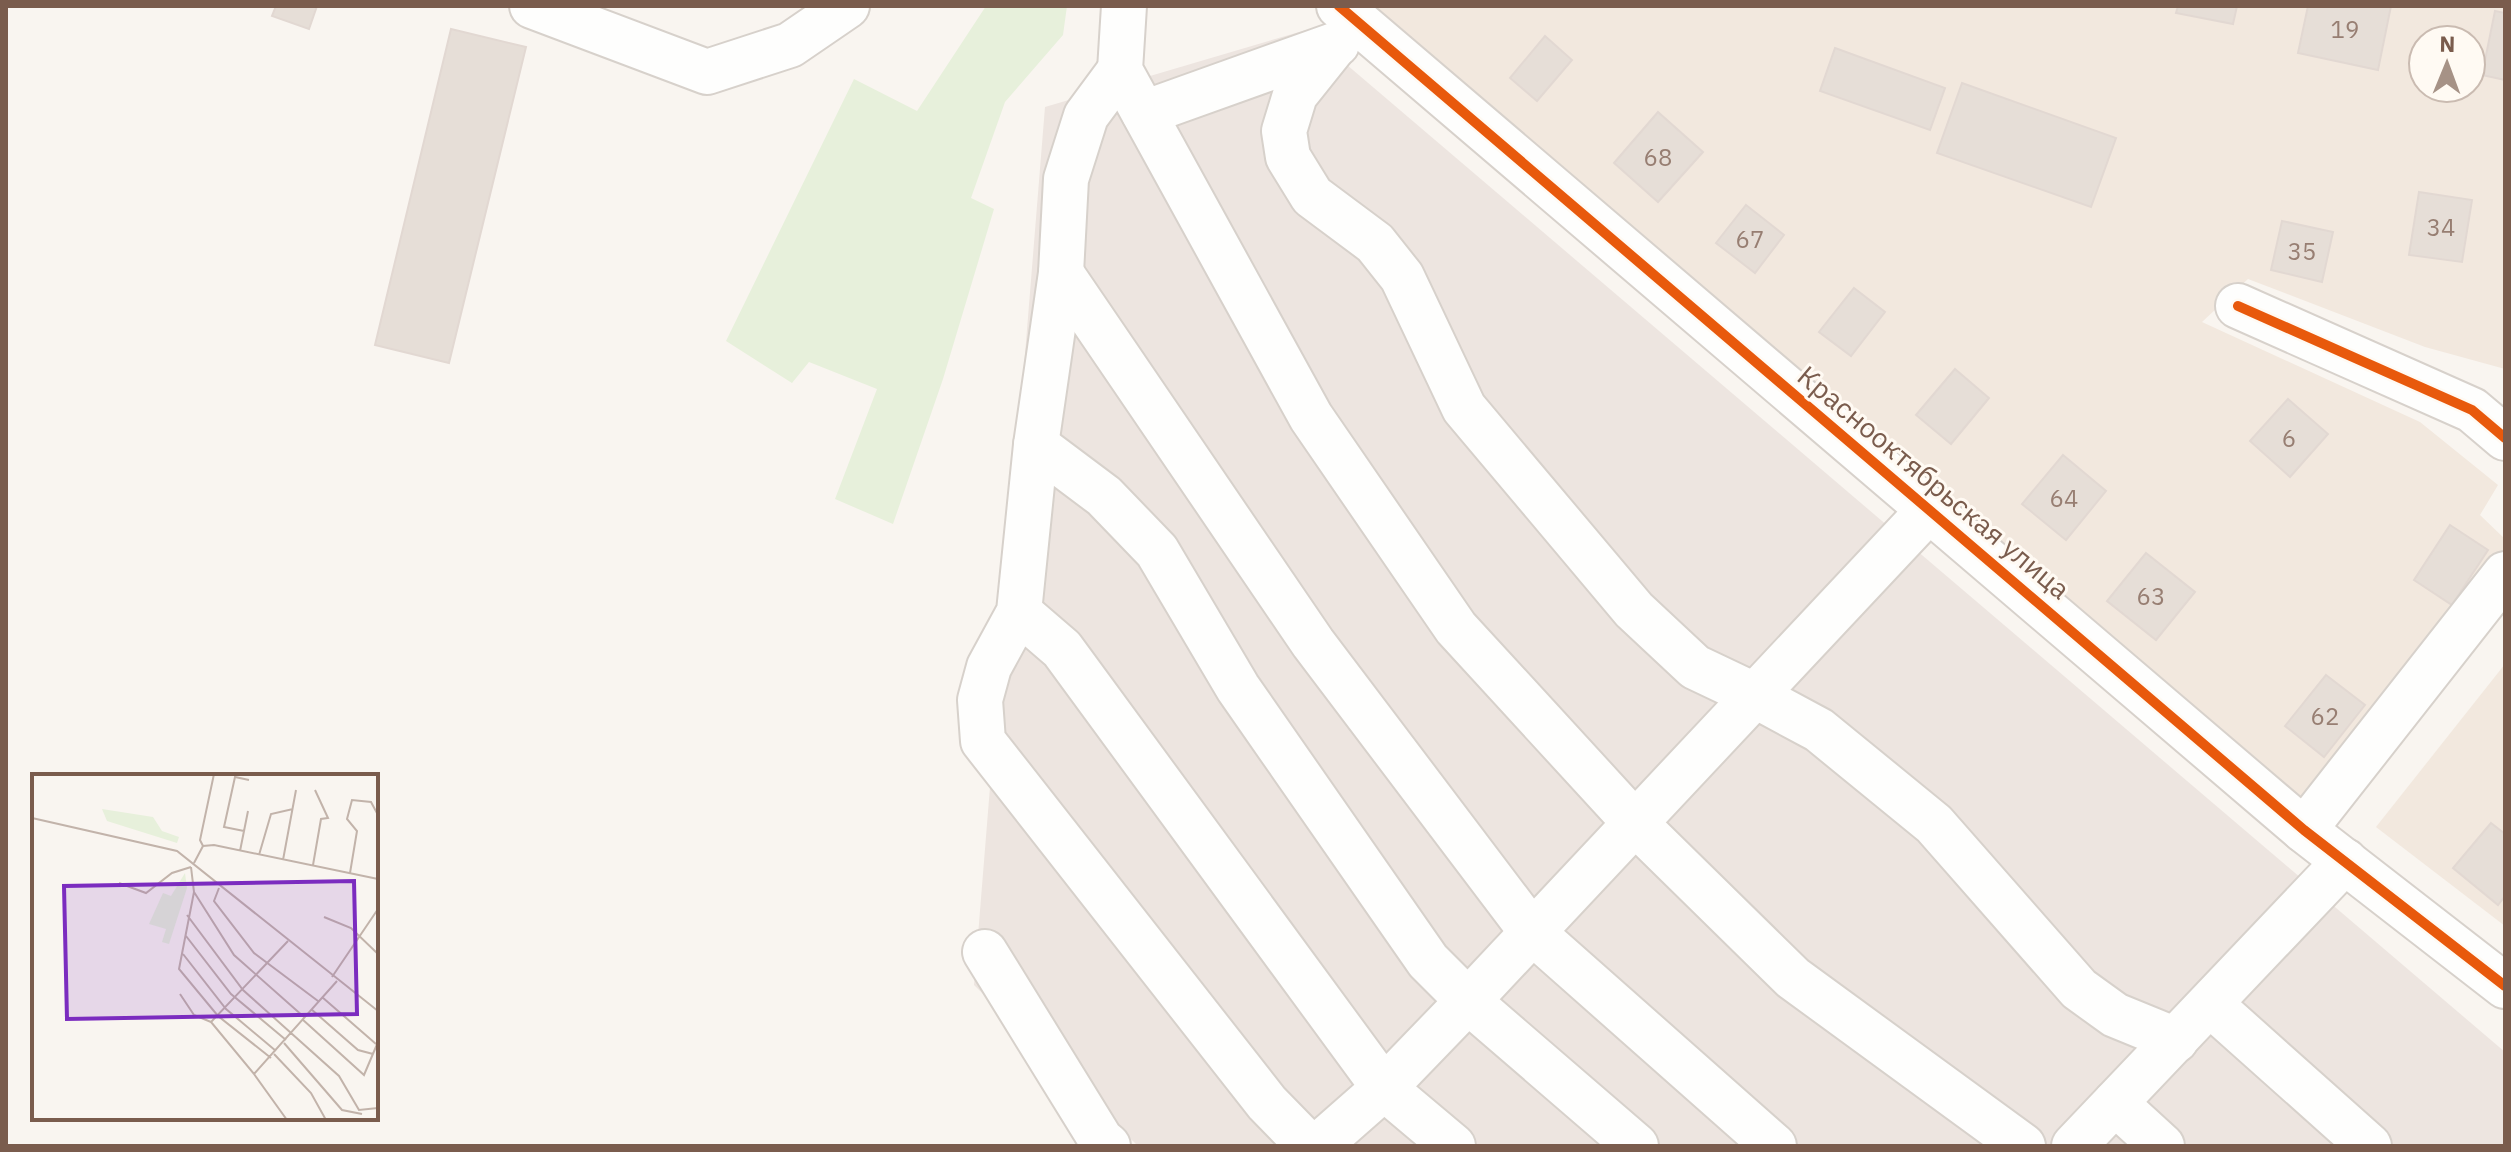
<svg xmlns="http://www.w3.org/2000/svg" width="2511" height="1152" font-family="'IBM Plex Sans',sans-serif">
<rect width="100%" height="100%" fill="#f9f5f0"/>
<!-- residential -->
<g fill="#f2e8de" fill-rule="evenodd">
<path d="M 1340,6 L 2505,6 L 2505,369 L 2425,347 L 2248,279 L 2202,322 L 2420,422 L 2498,485 L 2480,515 L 2505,539 L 2505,574 L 2315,817 ZM 2423,40 L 2471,40 L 2471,88 L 2423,88 Z"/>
<polygon points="2505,664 2505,926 2376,827"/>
</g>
<!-- industrial -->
<polygon fill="#ede5e0" points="1306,30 2505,1052 2505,1146 1138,1146 974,985 1045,107"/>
<!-- green -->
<polygon fill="#e7f0db" points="986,6 1067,6 1063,35 1005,102 971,198 994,209 943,379 893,524 835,499 877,389 809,362 792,383 726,341 854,79 917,111"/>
<!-- building -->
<g fill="#e6ded7" stroke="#e2d8d2" stroke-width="2">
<polygon points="276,6 317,6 309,29 272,16"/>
<polygon points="2178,6 2237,6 2233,24 2176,13"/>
<polygon points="2308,6 2391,6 2378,70 2298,53"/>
<polygon points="2495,11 2505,13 2505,80 2482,75"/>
<polygon points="451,29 526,47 449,363 375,345"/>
<polygon points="1545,36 1572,60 1537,101 1510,78"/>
<polygon points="1835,48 1945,88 1930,130 1820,91"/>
<polygon points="1962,83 2116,138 2091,207 1937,153"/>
<polygon points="1658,112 1703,152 1658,202 1614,163"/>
<polygon points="2419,192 2472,200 2462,262 2409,255"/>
<polygon points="1746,205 1784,235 1755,273 1716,243"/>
<polygon points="2282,221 2333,232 2322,282 2271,270"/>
<polygon points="1854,288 1885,312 1851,356 1819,332"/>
<polygon points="1955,369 1989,398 1951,444 1916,415"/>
<polygon points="2288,399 2328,434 2290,477 2250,441"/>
<polygon points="2063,455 2106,491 2066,540 2022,504"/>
<polygon points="2450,525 2488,550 2452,605 2414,580"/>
<polygon points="2146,553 2195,592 2156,640 2107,601"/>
<polygon points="2326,675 2365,705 2324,757 2285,726"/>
<polygon points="2491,823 2505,834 2505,896 2498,905 2453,868"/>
</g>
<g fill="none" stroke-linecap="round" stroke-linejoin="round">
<defs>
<g id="minor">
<polyline points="532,6 707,72 790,45 847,6"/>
<polyline points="1124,6 1120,70 1311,417 1456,628 1634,822 1793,978 2023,1146"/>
<polyline points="1339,6 2304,830 2505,986"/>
<polyline points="1335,45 1295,95 1284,131 1288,157 1312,196 1375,243 1402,277 1464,408 1634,610 1695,667 1754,695 1819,730 1934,824 2079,989 2115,1015 2176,1040"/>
<polyline points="1120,70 1086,116 1066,179 1061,273 1036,445 1019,612 989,667 980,700 983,741 1267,1103 1309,1146"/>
<polyline points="1144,113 1337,44"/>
<polyline points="1061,273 1313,643 1531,931 1774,1146"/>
<polyline points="2238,306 2472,410 2505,438"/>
<polyline points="1036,445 1104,496 1157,551 1238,688 1428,961 1468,1001 1636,1146"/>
<polyline points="1019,612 1062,649 1384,1088 1453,1146"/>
<polyline points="2304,830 2505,574"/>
<polyline points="985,952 1101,1140 1108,1146"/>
<polyline points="2210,1004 2369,1146"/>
<polyline points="2115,1103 2162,1146"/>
<polyline points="1318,1146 1384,1088 1468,1001 1929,510"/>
<polyline points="2074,1146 2345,861"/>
</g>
</defs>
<!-- minor casing -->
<use href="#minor" stroke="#d7d1cb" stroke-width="48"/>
<!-- minor -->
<use href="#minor" stroke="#fefefd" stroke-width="44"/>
<defs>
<g id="cycleway">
<polyline points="1339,6 2304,830 2505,986"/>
<polyline points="2238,306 2472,410 2505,438"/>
</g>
</defs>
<!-- cycleway casing -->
<use href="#cycleway" stroke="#fffaf3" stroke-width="15"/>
<!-- cycleway -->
<use href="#cycleway" stroke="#e8590c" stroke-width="10"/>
</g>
<g text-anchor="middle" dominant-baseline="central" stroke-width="6" stroke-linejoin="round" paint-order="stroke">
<!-- number labels -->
<g font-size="24" fill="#977e72">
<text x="2345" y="29">19</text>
<text x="1658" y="157">68</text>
<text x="2441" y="227">34</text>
<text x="1750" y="239">67</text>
<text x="2302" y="251">35</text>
<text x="2289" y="438">6</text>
<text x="2064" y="498">64</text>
<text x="2151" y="596">63</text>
<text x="2325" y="716">62</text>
</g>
<!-- street labels -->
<g font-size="28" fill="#7a5c4d" stroke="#fffaf3">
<text transform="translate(1934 482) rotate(40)">Краснооктябрьская улица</text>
</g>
</g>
<!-- overview -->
<g transform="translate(32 774)">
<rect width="346" height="346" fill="#f9f5f0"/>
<path d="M 70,35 L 121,43 L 130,57 L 147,63 L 145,69 L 75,47 ZM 153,99 L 155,114 L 137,170 L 130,168 L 134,155 L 117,150 L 131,119 L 139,122 Z" fill="#e7f0db"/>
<path fill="none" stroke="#c2b3aa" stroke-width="2" d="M 0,44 L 145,77 L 346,237M 212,57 L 192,53 L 203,3 L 217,6M 171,72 L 168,66 L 182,0M 208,77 L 216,37M 227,81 L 239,40 L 261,35M 251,86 L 264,16M 162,89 L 171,72 L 182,71 L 346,105M 281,91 L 289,45 L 296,44 L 283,16M 159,93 L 162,118 L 202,181 L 272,243M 318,99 L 325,57 L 315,45 L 320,26 L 339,28 L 346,41M 87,109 L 114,119 L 140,99 L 159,93M 187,114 L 182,127 L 222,179 L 286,227M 162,118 L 147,195 L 186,242 L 239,284M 155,141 L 211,216 L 307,302 L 327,336 L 346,334M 292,143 L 319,154 L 346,180M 154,162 L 199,220 L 254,266M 256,167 L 179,248 L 222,300 L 305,207M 151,180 L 194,235 L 244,277M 300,203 L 346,135M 148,220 L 162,241 L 179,248M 290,223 L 344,270M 279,235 L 326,276 L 341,280M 270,245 L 332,301 L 346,268M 252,269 L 310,336 L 330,340M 242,280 L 279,319 L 294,346M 222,300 L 255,346"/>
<path fill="#7b2cbf" fill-opacity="0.15" stroke="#7b2cbf" stroke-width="4" d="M 322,107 L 325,240 L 35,245 L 32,112 Z"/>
<rect width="346" height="346" fill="none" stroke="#7a5c4d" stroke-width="4"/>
</g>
<!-- border -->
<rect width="2511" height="1152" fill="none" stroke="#7a5c4d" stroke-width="16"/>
<!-- north arrow -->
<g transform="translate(2447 64) rotate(1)"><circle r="38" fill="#fffaf3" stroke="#cabbb1" stroke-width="2"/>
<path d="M0-6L14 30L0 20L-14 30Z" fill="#a69286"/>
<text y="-12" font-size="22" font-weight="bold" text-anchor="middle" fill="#7a5c4d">N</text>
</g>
</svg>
